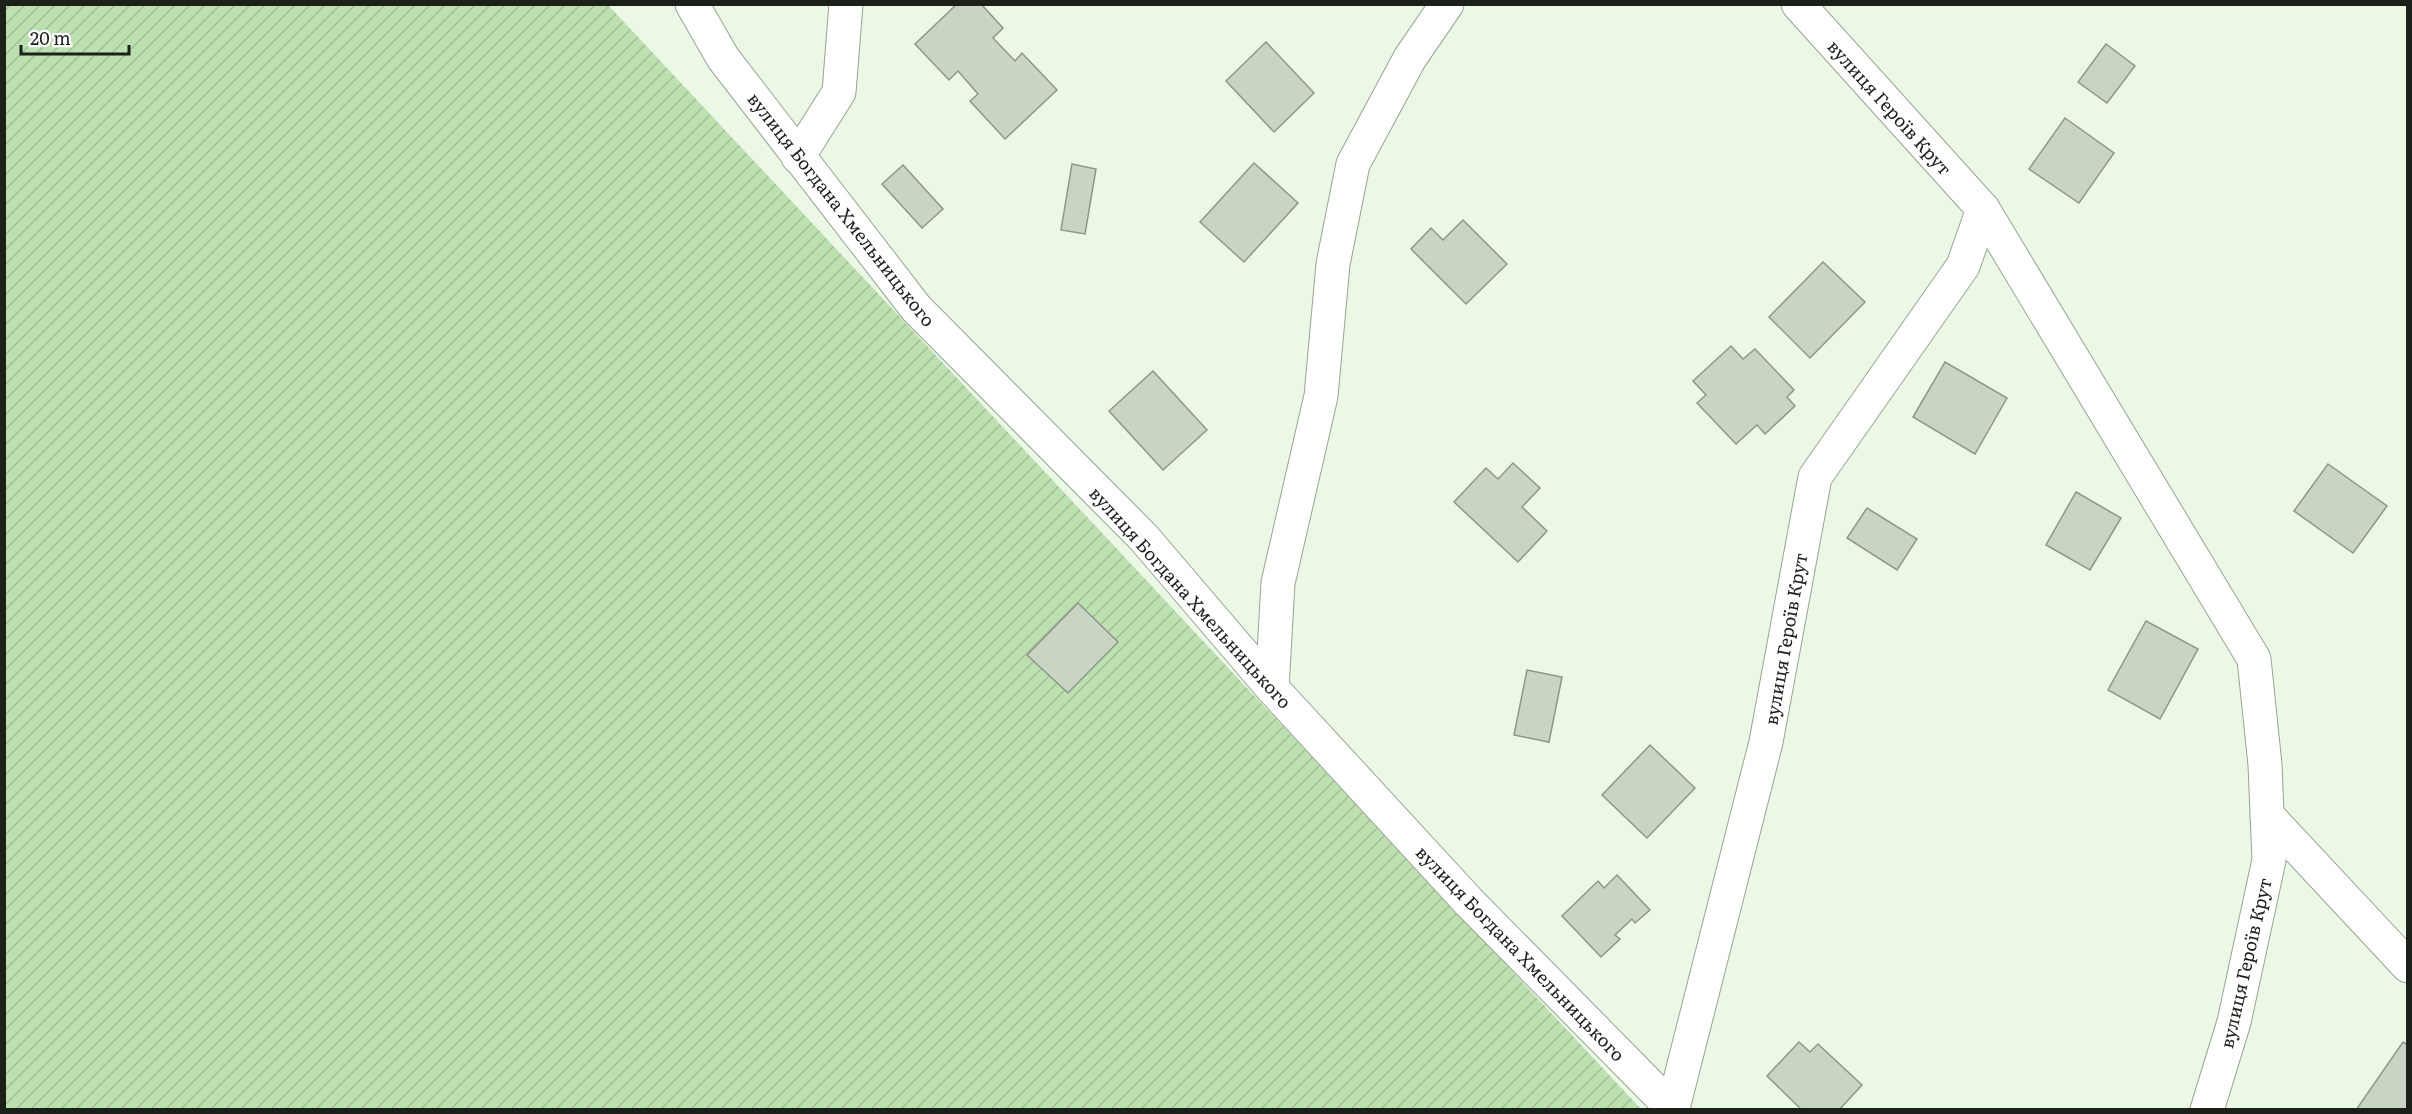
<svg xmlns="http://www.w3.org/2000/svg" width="2412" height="1114" font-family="Literata,serif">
<defs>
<pattern id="garden-furrows" width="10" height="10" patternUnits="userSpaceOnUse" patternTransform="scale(1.5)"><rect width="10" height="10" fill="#bde0b0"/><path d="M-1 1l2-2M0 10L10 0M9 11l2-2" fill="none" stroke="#a2c097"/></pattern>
</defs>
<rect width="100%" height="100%" fill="#ebf8e6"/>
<!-- garden -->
<polygon fill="url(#garden-furrows)" points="5,4 608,5 1641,1109 5,1110"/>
<!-- building -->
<g fill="#c9d5c4" stroke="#8c9888" stroke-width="1.5">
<polygon points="957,4 981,4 1003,28 993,38 1015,61 1022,53 1057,90 1005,139 970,101 978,94 958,71 949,80 915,44"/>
<polygon points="1266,42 1314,93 1274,132 1226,81"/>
<polygon points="2106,44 2135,66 2107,103 2078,82"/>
<polygon points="2065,118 2114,153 2079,203 2029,169"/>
<polygon points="1254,163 1298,203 1244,262 1200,222"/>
<polygon points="1072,164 1096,169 1085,234 1061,230"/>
<polygon points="903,165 943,209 922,228 882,184"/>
<polygon points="1463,220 1507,264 1466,304 1411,249 1431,228 1443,240"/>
<polygon points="1823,262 1865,302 1810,358 1769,317"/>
<polygon points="1731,346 1743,359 1755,349 1794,390 1787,397 1795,406 1765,434 1757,425 1736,444 1697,403 1706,395 1693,381"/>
<polygon points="1945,362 2007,398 1975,454 1913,417"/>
<polygon points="1153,371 1207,430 1163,470 1109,411"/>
<polygon points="1513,463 1540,488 1522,507 1547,531 1518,562 1454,502 1486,468 1498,479"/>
<polygon points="2328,464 2387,506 2353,553 2294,511"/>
<polygon points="2076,492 2121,518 2090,570 2046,545"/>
<polygon points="1867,508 1917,539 1897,570 1847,538"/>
<polygon points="1078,603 1118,642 1068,693 1027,655"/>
<polygon points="2146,621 2198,649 2160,719 2108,690"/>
<polygon points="1527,670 1562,677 1549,742 1514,735"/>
<polygon points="1650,745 1695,788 1647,838 1602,795"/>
<polygon points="1617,875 1650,910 1635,923 1632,919 1615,935 1620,939 1601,957 1562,916 1598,881 1604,888"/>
<polygon points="1799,1042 1810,1052 1818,1044 1862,1085 1839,1110 1802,1110 1767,1076"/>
<polygon points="2403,1042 2408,1045 2408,1110 2356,1110"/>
</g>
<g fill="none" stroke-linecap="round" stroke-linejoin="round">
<defs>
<g id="street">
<polyline points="692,4 723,58 916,308 1144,538 1272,688 1469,902 1674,1110"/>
<polyline points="798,157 839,92 846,4"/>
<polyline points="1983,209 2254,659 2265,765 2269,860 2234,1022 2207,1110"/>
<polyline points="1272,688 1278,583 1321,396 1333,264 1353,164 1410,58 1447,4"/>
<polyline points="2267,815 2408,966"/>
<polyline points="1673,1108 1766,742 1815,477 1963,266 1983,209 1798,4"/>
</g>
</defs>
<!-- street casing -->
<use href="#street" stroke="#98a494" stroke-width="35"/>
<!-- street -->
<use href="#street" stroke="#fff" stroke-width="33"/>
</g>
<g text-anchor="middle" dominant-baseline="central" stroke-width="4.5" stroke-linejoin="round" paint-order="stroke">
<!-- street labels -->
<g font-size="18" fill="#1b2019" stroke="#fff">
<text transform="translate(1890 107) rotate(48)">вулиця Героїв Крут</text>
<text transform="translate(842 209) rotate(52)">вулиця Богдана Хмельницького</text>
<text transform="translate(1191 597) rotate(48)">вулиця Богдана Хмельницького</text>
<text transform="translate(1785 639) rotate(-80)">вулиця Героїв Крут</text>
<text transform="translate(1521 953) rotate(46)">вулиця Богдана Хмельницького</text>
<text transform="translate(2245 963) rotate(-77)">вулиця Героїв Крут</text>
</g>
</g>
<!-- border -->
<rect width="2412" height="1114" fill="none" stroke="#1b2019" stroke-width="12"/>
<!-- scale -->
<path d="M21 45v9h108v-9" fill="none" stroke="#1b2019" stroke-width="3"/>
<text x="30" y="45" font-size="18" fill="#1b2019" stroke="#ffffff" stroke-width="4.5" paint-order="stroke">20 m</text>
</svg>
